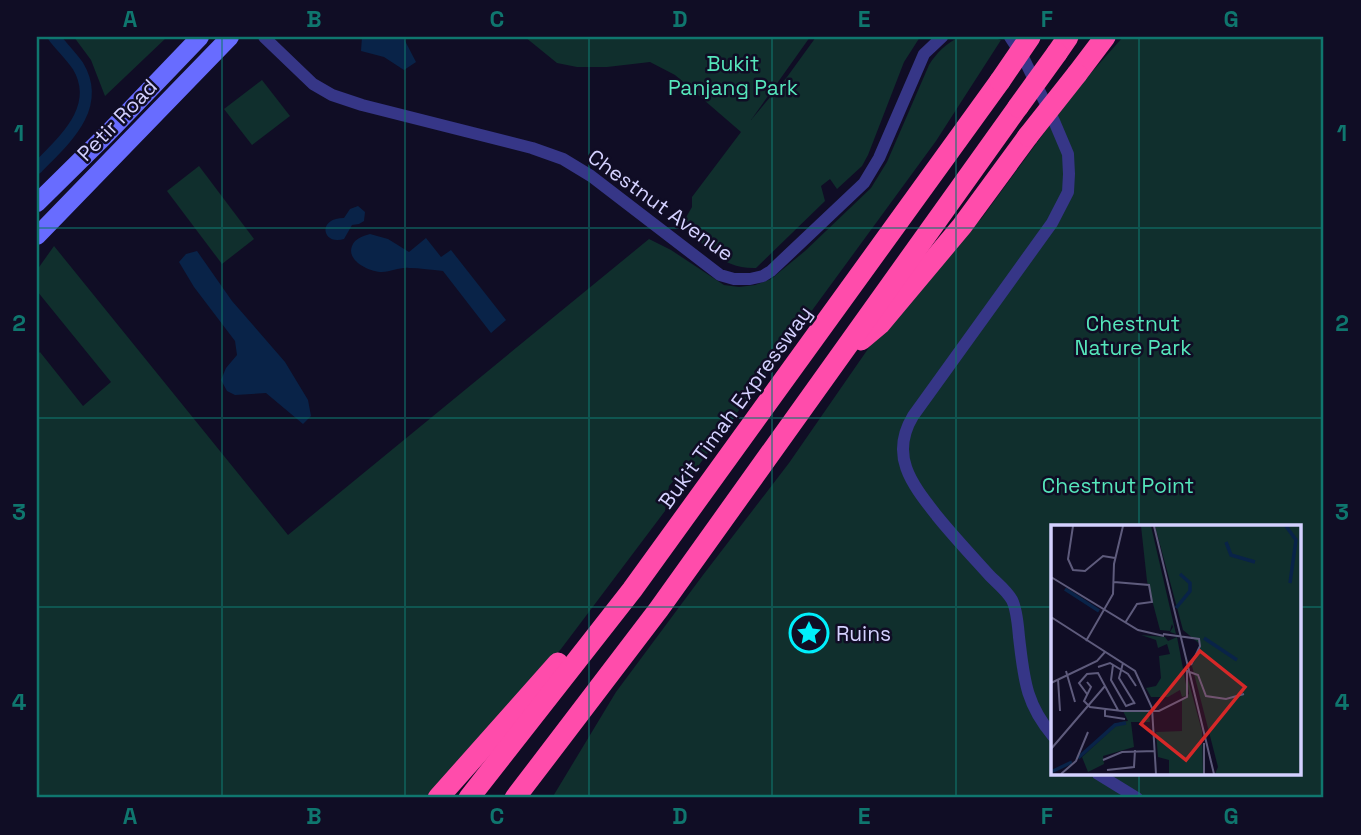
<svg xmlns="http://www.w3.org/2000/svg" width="1361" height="835" font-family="'Space Grotesk',sans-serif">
<rect width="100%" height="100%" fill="#100d25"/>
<!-- green -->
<g fill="#102f2d" fill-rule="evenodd">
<polygon points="74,37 167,37 105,96 91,60"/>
<path d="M 525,37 L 810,37 L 751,120 L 787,77 L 816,37 L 920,37 L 904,62 L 868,155 L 862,166 L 837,189 L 830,179 L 821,186 L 825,201 L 756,268 C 719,269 708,245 681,226 L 692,207 L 692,197 L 741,132 L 675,75 L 650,62 L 607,67 L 577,67 L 557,63 Z"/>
<path d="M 959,37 L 992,37 L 1001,40 L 936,141 L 688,480 L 677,477 L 669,486 L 665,511 L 561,649 L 469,752 L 425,798 L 37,798 L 37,355 L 40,352 L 83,406 L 111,382 L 37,291 L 37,270 L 54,246 L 288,535 L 649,239 L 671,250 L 724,285 L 739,287 L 755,285 L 771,279 L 805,251 L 871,188 L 887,162 L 929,65 C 937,52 946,44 959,37 Z"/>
<path d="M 1123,37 L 1324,37 L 1324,798 L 552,798 L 616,692 L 703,575 L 789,463 L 924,268 L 981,219 L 1074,92 ZM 1053,527 L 1300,527 L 1300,774 L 1053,774 Z"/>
<polygon points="262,80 290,116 252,145 224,109"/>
<polygon points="199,166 254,239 222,264 167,191"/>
</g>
<!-- water -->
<g fill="#092348">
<polygon points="362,37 403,37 416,62 404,70 384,57 361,51"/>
<path d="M 358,206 L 365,212 L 364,221 L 359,224 L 352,225 L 344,239 C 323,246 316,218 344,218 L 350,209 Z"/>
<path d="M 370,234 L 388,239 L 409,252 L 426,238 L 441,257 L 451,250 L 506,320 L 491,333 L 443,271 C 432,270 420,268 409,268 C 400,267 391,272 382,272 C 370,272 346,261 352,246 C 355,238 364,236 370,234 Z"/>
<polygon points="197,251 232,301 285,362 308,400 311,416 303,424 266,393 235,395 227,391 221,380 226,368 237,355 235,341 194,287 179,262 186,254"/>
</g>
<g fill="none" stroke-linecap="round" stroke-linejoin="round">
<!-- canal -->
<path stroke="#092348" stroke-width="12" d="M 37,168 C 63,141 103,108 78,66 C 71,56 61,46 54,37"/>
<!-- street -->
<g stroke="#363687" stroke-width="12">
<polyline points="264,37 313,84 332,95 362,105 532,148 563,159 591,176 720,275 734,279 750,279 763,276 771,271 864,183 879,158 924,54 942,37"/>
<path d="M 1010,37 L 1023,57 L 1054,121 L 1068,154 L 1069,174 L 1068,192 L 1052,223 L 913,416 C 889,456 912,484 937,516 C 954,537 972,556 990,576 C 997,583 1007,591 1012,600 C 1017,610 1018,626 1019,637 C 1024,678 1025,703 1053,736"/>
<polyline points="1098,774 1137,798"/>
</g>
<!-- secondary -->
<g stroke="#686cff" stroke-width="18">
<polyline points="37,203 107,134 200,37"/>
<polyline points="37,236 230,37"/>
</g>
<!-- highway -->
<g stroke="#ff4cab" stroke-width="21">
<polyline points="1057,53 1068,37"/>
<polyline points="1077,74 1105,37"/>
<polyline points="861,340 880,324 962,226 1028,136"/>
<polyline points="438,798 558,663"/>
<polyline points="469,798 632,590 1000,81"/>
<polyline points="515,798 659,609 1018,107"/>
</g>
<!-- highway-bridge -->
<g stroke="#ff4cab" stroke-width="21">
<polyline points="1000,81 1030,37"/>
<polyline points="1018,107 1057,53"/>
<polyline points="1028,136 1077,74"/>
</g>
</g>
<!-- grid -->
<path fill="none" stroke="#0f766e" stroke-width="2" stroke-opacity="0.55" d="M 222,37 L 222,798M 405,37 L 405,798M 589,37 L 589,798M 772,37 L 772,798M 956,37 L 956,798M 1139,37 L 1139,527M 37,228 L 1324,228M 37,418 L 1324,418M 37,607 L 1053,607M 1300,607 L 1324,607M 1139,774 L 1139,798"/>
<!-- icons -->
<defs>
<symbol id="sight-ring" viewBox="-11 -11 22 22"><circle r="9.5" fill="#100d25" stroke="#00effc" stroke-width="1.5"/><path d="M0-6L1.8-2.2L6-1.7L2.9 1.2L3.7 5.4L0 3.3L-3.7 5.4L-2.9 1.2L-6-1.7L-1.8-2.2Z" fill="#00effc"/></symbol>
</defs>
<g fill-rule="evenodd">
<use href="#sight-ring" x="787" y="611" width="44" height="44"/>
</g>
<g text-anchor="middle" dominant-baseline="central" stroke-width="5" stroke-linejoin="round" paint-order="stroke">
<!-- park labels -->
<g font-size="21" fill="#56e6bb" stroke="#100d25">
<text x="733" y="63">Bukit<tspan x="733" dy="24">Panjang Park</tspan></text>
<text x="1133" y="323">Chestnut<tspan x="1133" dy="24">Nature Park</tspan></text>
<text x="1118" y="485">Chestnut Point</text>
</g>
<!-- street labels -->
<g font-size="21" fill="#d4d1ff" stroke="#100d25">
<text transform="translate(117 120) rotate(-46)">Petir Road</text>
<text transform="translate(661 205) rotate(36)">Chestnut Avenue</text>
<text transform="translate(735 407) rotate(-54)">Bukit Timah Expressway</text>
</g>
<!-- poi labels -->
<g font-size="21" fill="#d4d1ff" stroke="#100d25" text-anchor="start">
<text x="836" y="633">Ruins</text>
</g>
</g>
<!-- overview -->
<g transform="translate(1051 525)">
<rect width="250" height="250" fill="#100d25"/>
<path d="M 90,1 L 100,1 L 125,109 L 119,107 L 122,102 L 121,99 L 119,106 L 109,105 L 96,56 ZM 104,1 L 250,1 L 250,249 L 164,249 L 167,242 L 141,141 L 150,120 L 132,105 ZM 90,110 L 114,112 L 117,116 L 126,112 L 137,170 L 131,172 L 129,165 L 117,172 L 100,172 L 95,163 L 105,161 L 110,153 L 108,131 L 119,129 L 116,119 L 107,123 L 105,115 ZM 135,147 L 151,206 L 152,249 L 118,249 L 118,235 L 107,232 L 105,207 L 131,206 L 131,174 L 138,169 ZM 72,186 L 98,187 L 99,197 L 80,197 L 83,222 L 52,231 L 53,239 L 37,247 L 31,232 L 69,197 L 77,196 Z" fill="#102f2d"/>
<path fill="none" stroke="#092348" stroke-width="3.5" d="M 235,1 L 245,15 L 239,58M 175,17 L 180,30 L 204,37M 14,64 L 48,86M 125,83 L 139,66 L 139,58 L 129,49M 153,113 L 186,135M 27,233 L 64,200 L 75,198M 0,247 L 21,237"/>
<path fill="none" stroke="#5e5b7c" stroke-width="2" d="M 22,1 L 17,34 L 22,45 L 34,46 L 52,31 L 64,33M 103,1 L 163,249M 0,52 L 87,105 L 113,111M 63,57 L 98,60 L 101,77 L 86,79 L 74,98M 0,92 L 84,146 L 101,183 L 105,249M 112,109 L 148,114 L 149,121 L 140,140M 35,116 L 62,69 L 63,39 L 72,1M 72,138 L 68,153 L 84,179M 62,140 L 60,155 L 75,181 L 83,178M 47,142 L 59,138 L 77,149 L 85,161M 15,146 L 24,177M 7,154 L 9,186M 36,157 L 40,162 L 33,176 L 39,182 L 71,186 L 108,186 L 136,172 L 136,146 L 147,150 L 155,171 L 175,174 L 193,169M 0,158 L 46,136 L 54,127M 36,169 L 28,158 L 36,149 L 47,148 L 67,185M 54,184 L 54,191 L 74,194M 153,218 L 153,249M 0,224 L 54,161M 52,235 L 71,227 L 104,226M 56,245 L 83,242 L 84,225M 10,249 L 25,236 L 37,207"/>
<path fill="#d62828" fill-opacity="0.15" stroke="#d62828" stroke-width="3.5" d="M 149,126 L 194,162 L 135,235 L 90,199 Z"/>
<rect width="250" height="250" fill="none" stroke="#d4d1ff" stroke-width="3.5"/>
</g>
<!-- border -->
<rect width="1361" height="835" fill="none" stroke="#100d25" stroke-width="77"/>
<rect x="38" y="38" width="1284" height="758" fill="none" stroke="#0f766e" stroke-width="2.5"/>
<g font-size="23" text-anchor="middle" font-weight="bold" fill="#0f766e">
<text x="130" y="27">A</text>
<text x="314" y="27">B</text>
<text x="497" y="27">C</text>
<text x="680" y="27">D</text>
<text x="864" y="27">E</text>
<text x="1047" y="27">F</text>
<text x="1231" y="27">G</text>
<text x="19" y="141">1</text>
<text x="1342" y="141">1</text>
<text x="19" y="331">2</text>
<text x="1342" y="331">2</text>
<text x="19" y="520">3</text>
<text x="1342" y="520">3</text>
<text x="19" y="710">4</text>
<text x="1342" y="710">4</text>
<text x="130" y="824">A</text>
<text x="314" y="824">B</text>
<text x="497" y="824">C</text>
<text x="680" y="824">D</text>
<text x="864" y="824">E</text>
<text x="1047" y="824">F</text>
<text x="1231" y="824">G</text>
</g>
</svg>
